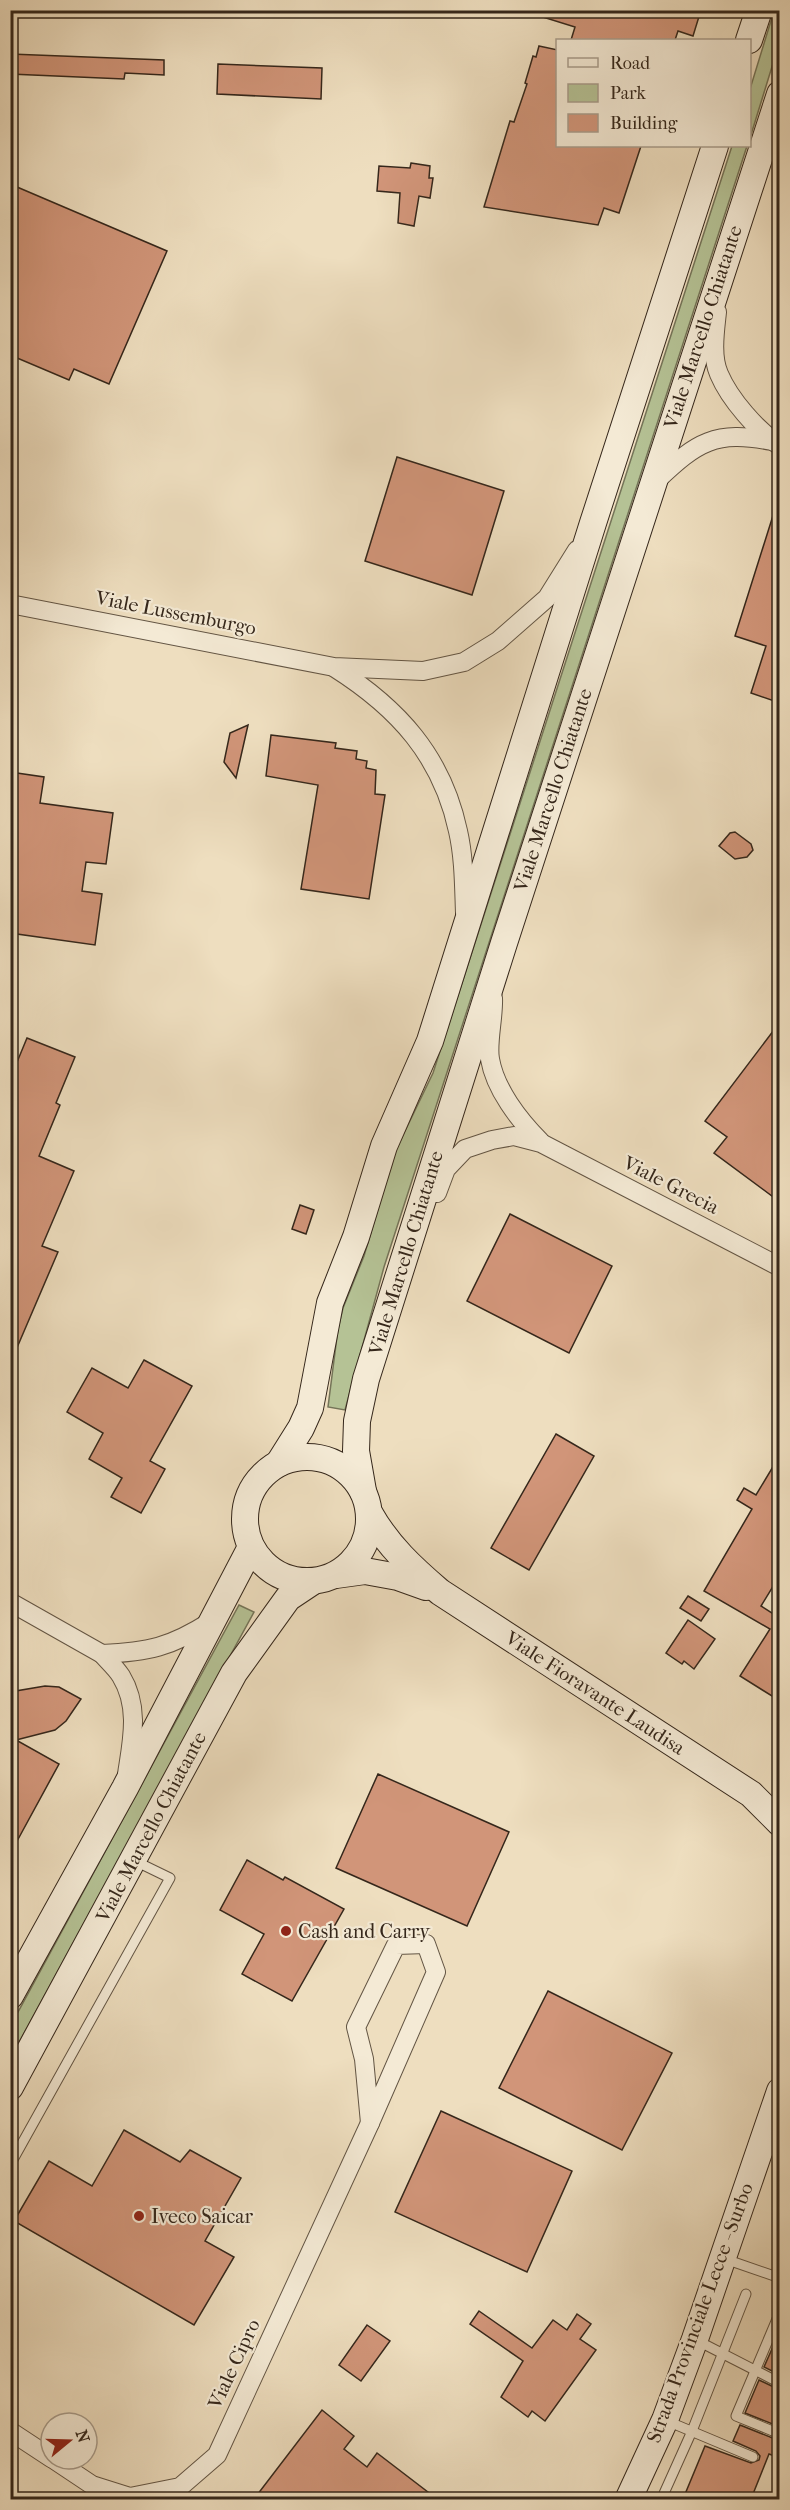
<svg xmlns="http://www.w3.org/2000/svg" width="790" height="2510" font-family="'IM FELL French Canon',serif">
<rect width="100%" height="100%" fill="#eedebf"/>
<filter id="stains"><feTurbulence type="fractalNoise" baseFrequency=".00333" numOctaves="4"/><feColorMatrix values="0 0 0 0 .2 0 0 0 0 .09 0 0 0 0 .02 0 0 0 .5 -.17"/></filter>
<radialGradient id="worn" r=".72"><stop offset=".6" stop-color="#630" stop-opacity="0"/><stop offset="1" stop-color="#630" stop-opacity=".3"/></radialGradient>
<!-- green -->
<g fill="#b5c295" stroke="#757458" stroke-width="1.5">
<polygon points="774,11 779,11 779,44 750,138 750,89"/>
<polygon points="732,146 747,146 384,1267 345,1410 328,1407 338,1329 343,1308 364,1256 394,1154 433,1073"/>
<polygon points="239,1605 254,1612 11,2057 11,2025"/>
</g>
<!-- building -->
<g fill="#d19579" stroke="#35271b" stroke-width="1.5">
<polygon points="533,10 701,10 693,36 678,31 675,40 571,40 575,27 533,14"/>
<polygon points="539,46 558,50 558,146 641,146 619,213 604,208 598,225 484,207 510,121 514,122 527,84 525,83 533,56 536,57"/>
<polygon points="10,54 164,60 164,75 125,73 124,79 10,74"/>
<polygon points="218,64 322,68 321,99 217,94"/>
<polygon points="411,163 430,166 429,178 433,178 430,198 419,196 414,226 398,223 400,193 377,191 379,166 410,168"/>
<polygon points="10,184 167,251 109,384 74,369 69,380 10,355"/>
<polygon points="397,457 504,491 472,595 365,561"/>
<polygon points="776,506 780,506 780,703 751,693 766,646 735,636"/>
<polygon points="248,725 236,778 224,762 230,733"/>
<polygon points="271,735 336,743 335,748 357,751 356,759 367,761 366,768 376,770 375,794 385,795 369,899 301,889 318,785 266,776"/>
<polygon points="10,772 44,777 40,803 113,813 106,864 86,862 82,891 102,894 95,945 10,933 10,881 15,852 10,851"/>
<polygon points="735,832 751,844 753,850 747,857 735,859 719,846 730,833"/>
<polygon points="780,1022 780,1202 714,1153 727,1137 705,1121"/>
<polygon points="27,1038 75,1057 56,1103 60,1105 39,1156 74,1171 42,1246 58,1252 10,1364 10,1066 15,1067"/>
<polygon points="300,1205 314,1210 306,1234 292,1229"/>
<polygon points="510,1214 612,1266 569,1353 467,1301"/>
<polygon points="144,1360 192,1386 150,1461 165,1469 141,1513 111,1497 122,1478 89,1459 103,1433 67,1412 92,1368 128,1388"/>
<polygon points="556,1434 594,1456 529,1570 491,1548"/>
<polygon points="780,1455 780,1575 761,1606 778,1617 780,1614 780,1701 740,1676 770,1629 704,1591 752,1509 737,1500 744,1488 756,1495"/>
<polygon points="688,1596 709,1609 701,1621 680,1608"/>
<polygon points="688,1620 715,1639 694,1669 684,1661 682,1664 666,1653"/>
<polygon points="45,1686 59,1687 81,1699 66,1721 55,1730 16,1740 59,1764 10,1854 10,1692"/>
<polygon points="378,1774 509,1832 467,1926 336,1868"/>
<polygon points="247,1860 283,1880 285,1877 344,1909 292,2001 242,1974 264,1934 220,1910"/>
<polygon points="548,1991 672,2053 622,2150 499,2088"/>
<polygon points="441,2111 572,2171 527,2272 395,2212"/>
<polygon points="124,2130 180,2162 190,2150 241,2178 205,2241 234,2257 194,2325 14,2221 49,2161 92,2186"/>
<polygon points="479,2311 532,2348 553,2320 567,2330 577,2314 591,2324 580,2339 596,2350 545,2421 532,2411 528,2417 501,2397 523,2361 470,2324"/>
<polygon points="367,2325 390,2341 361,2381 339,2365"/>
<polygon points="780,2331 780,2375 764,2367"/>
<polygon points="759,2380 780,2390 780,2427 745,2413"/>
<polygon points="322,2410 354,2436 344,2449 367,2467 377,2453 437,2499 254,2499"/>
<polygon points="740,2425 780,2441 780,2458 769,2454 751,2499 683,2499 705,2446 751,2463 759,2460 760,2456 756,2451 733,2441"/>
</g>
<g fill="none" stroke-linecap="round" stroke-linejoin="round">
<defs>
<g id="lane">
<polyline points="763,2147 780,2154"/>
<polyline points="10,2165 170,1878 135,1861"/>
<polyline points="725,2259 780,2278"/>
<polyline points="780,2320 777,2319 736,2416 780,2434"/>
<polyline points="696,2340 780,2383"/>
<polyline points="667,2421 753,2457"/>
<polyline points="661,2500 692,2431 746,2294"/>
</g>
<g id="street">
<path d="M 717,312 C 715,331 711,356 719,374 C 730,400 757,430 780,446"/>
<path d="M 657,480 C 697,442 715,430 772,441"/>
<polyline points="10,604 334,667 423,671 464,662 498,641 547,598 577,550"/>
<path d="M 335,668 C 398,708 442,756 458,831 C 464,857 464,886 465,913"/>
<path d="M 493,998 C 494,1016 487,1043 490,1059 C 495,1089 519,1120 540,1141"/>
<polyline points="437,1193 446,1169 465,1149 492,1140 514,1136 541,1143 780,1267"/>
<polyline points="10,1602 102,1654"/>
<path d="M 127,1774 C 132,1741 140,1707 121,1676 C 116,1668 108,1661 102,1654 C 148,1652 171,1647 210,1622"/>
<polygon points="426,1944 436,1972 370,2123 364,2059 356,2027 396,1945"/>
<polyline points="10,2431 51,2458"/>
<polyline points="53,2459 92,2485 130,2497 180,2487 217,2455 370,2123"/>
</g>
<g id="secondary">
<polyline points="749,40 759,10"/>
<circle cx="307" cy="1519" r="62"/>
<polyline points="279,1463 301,1428 310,1408 330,1303 356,1237 384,1146 430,1041 593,523 715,146"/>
<polyline points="363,1491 356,1451 357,1421 366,1379 504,943 780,94"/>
<path d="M 370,1514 C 388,1546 412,1568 440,1592 L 751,1794 L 780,1823"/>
<polyline points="336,1575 365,1571 398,1577 426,1587"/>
<polyline points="10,1996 125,1788 251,1547"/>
<polyline points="10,2087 234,1673 288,1598 312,1582"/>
<polyline points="628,2500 665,2420 695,2339 780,2091"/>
</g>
</defs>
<!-- lane casing -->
<use href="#lane" stroke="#635544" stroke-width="11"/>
<!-- street casing -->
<use href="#street" stroke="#635544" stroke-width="20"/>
<!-- secondary casing -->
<use href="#secondary" stroke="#35271b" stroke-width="28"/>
<!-- lane -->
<use href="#lane" stroke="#f4ead5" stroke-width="9"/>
<!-- street -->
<use href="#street" stroke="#f4ead5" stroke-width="18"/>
<!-- secondary -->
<use href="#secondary" stroke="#f4ead5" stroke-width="26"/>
</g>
<!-- markers -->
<g fill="#8f2418" stroke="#f4ead5" stroke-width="2">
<circle cx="286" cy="1931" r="6"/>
<circle cx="139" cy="2216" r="6"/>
</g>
<g text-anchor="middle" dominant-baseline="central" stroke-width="4.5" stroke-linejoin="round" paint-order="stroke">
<!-- street labels -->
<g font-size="20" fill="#35271b" stroke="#f4ead5">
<text transform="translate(703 327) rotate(-72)">Viale Marcello Chiatante</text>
<text transform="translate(176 613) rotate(11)">Viale Lussemburgo</text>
<text transform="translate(553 790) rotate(-72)">Viale Marcello Chiatante</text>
<text transform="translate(671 1185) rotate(27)">Viale Grecia</text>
<text transform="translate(406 1253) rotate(-73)">Viale Marcello Chiatante</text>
<text transform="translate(595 1693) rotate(33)">Viale Fioravante Laudisa</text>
<text transform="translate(151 1827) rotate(-62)">Viale Marcello Chiatante</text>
<text transform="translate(700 2313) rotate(-70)">Strada Provinciale Lecce - Surbo</text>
<text transform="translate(234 2364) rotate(-65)">Viale Cipro</text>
</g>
<!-- poi labels -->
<g font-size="20" fill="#35271b" stroke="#f4ead5" text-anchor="start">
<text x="298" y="1931">Cash and Carry</text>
<text x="151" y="2216">Iveco Saicar</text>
</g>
</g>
<!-- margin -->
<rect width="790" height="2510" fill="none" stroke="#eedebf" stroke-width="36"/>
<rect x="12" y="12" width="766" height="2486" fill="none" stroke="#35271b" stroke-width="3"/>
<rect x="18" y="18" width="754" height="2474" fill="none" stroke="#35271b" stroke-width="1.5"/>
<!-- legend -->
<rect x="556" y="39" width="195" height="108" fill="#f4ead5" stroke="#a89c8b" stroke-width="1.5"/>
<rect x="568" y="58" width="30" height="9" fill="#f4ead5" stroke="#a89c8b" stroke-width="1.5"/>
<text x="610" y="69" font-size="18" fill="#35271b">Road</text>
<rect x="568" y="84" width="30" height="18" fill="#b5c295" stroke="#a89c8b" stroke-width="1.5"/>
<text x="610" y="99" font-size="18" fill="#35271b">Park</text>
<rect x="568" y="114" width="30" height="18" fill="#d19579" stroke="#a89c8b" stroke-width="1.5"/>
<text x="610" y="129" font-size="18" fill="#35271b">Building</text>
<!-- north arrow -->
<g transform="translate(69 2441) rotate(71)"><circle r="28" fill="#f4ead5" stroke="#a89c8b" stroke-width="1.5"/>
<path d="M0-4.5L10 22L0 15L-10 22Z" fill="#8f2418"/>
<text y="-9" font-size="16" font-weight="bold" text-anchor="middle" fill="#35271b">N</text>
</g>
<rect width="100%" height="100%" filter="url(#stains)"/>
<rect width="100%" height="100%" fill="url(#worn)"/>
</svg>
